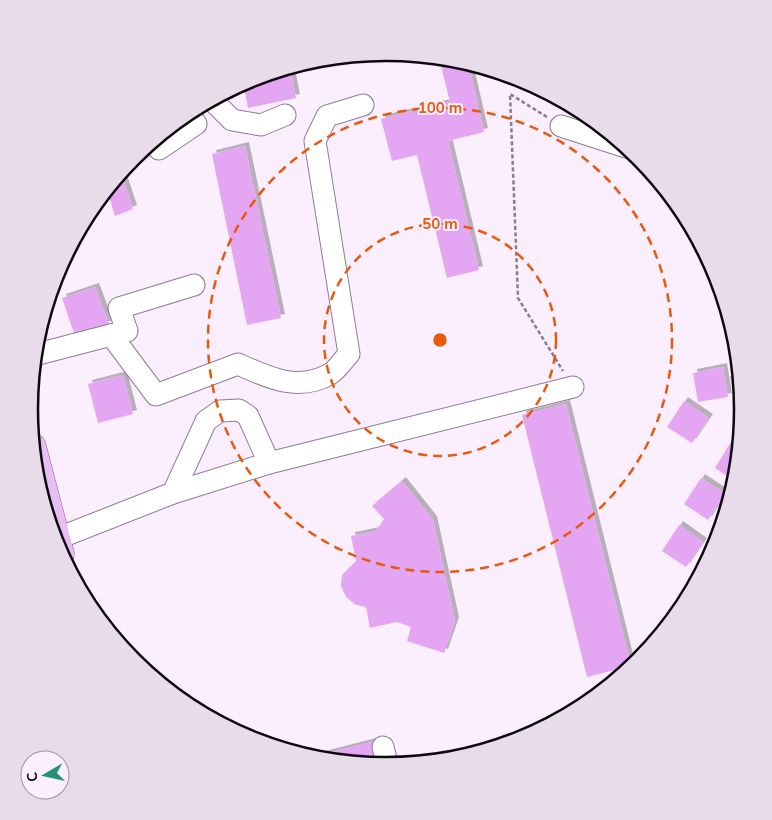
<svg xmlns="http://www.w3.org/2000/svg" width="772" height="820" font-family="Mulish,sans-serif">
<defs>
<filter id="shadow"><feDropShadow dx="4" dy="-4" stdDeviation="0" flood-color="#0004"/></filter>
</defs>
<rect width="100%" height="100%" fill="#fbeefe"/>
<!-- building -->
<g fill="#e4a5f3" filter="url(#shadow)">
<polygon points="439,58 468,63 484,132 448,141 479,270 447,278 417,155 392,161 381,119 450,102"/>
<polygon points="290,68 296,98 248,108 243,83"/>
<polygon points="245,146 281,318 247,325 212,154"/>
<polygon points="121,173 133,209 115,216 107,190"/>
<polygon points="95,287 109,324 75,336 62,298"/>
<polygon points="723,367 728,397 698,402 693,373"/>
<polygon points="740,374 743,403 735,405 730,376"/>
<polygon points="123,375 133,414 98,423 88,384"/>
<polygon points="684,401 709,418 692,443 667,427"/>
<polygon points="566,404 631,666 587,677 522,415"/>
<polygon points="731,442 740,447 736,482 715,468"/>
<polygon points="701,478 725,494 708,520 684,504"/>
<polygon points="402,481 433,520 455,621 444,653 407,641 411,627 397,622 370,628 366,607 356,605 346,597 341,586 342,575 356,561 351,536 376,531 384,519 372,506"/>
<polygon points="679,525 703,542 686,567 662,551"/>
<polygon points="695,587 690,595 687,602 683,590"/>
<polygon points="376,741 382,767 322,761 321,755"/>
</g>
<g fill="none" stroke-linecap="round" stroke-linejoin="round">
<defs>
<g id="minor">
<polyline points="212,100 232,120 261,125 285,115"/>
<polyline points="561,126 626,147"/>
<polyline points="159,149 196,124 186,114"/>
<polyline points="111,335 127,331 119,308 194,285"/>
<path d="M 34,355 L 111,335 L 156,395 L 238,364 C 269,378 298,392 330,374 C 337,370 343,360 349,354 L 315,141 L 327,116 L 363,105"/>
<polyline points="173,493 206,421 220,411 239,410 248,416 269,463"/>
<polyline points="56,539 173,493 269,463 573,387"/>
<polyline points="383,747 388,767"/>
</g>
<polyline id="major" points="32,447 60,554"/>
</defs>
<!-- minor casing -->
<use href="#minor" stroke="#8e7c93" stroke-width="23"/>
<!-- major casing -->
<use href="#major" stroke="#92629e" stroke-width="29"/>
<!-- path -->
<polyline stroke="#887e8a" stroke-width="2.5" stroke-dasharray="4 2.5" stroke-linecap="butt" points="547,117 510,94 518,298 563,371"/>
<!-- minor -->
<use href="#minor" stroke="#fff" stroke-width="21"/>
<!-- major -->
<use href="#major" stroke="#e8bef2" stroke-width="28"/>
</g>
<!-- distance rings -->
<g fill="none" stroke="#e8590c" stroke-width="2.5" stroke-dasharray="9 6">
<circle cx="440" cy="340" r="116"/>
<circle cx="440" cy="340" r="232"/>
</g>
<!-- crop -->
<path d="M0 0H772V820H0ZM38 409a348 348 0 1 1 696 0a348 348 0 1 1-696 0Z" fill="#e8dceb" fill-rule="evenodd"/>
<path fill="none" stroke="#0f0811" stroke-width="2.5" d="M38 409a348 348 0 1 1 696 0a348 348 0 1 1-696 0Z"/>
<circle cx="440" cy="340" r="8" fill="#e8590c" stroke="#fbeefe" stroke-width="2.5"/>
<g font-size="15" text-anchor="middle" font-weight="bold" fill="#e8590c" stroke="#fbeefe" stroke-width="4" stroke-linejoin="round" paint-order="stroke">
<text x="440" y="113">100 m</text>
<text x="440" y="229">50 m</text>
</g>
<!-- north arrow -->
<g transform="translate(45 775) rotate(261)"><circle r="24" fill="#fbeefe" stroke="#9d929f"/>
<path d="M0-4L9 19L0 12L-9 19Z" fill="#229274"/>
<text y="-8" font-size="14" font-weight="bold" text-anchor="middle" fill="#0f0811">С</text>
</g>
</svg>
